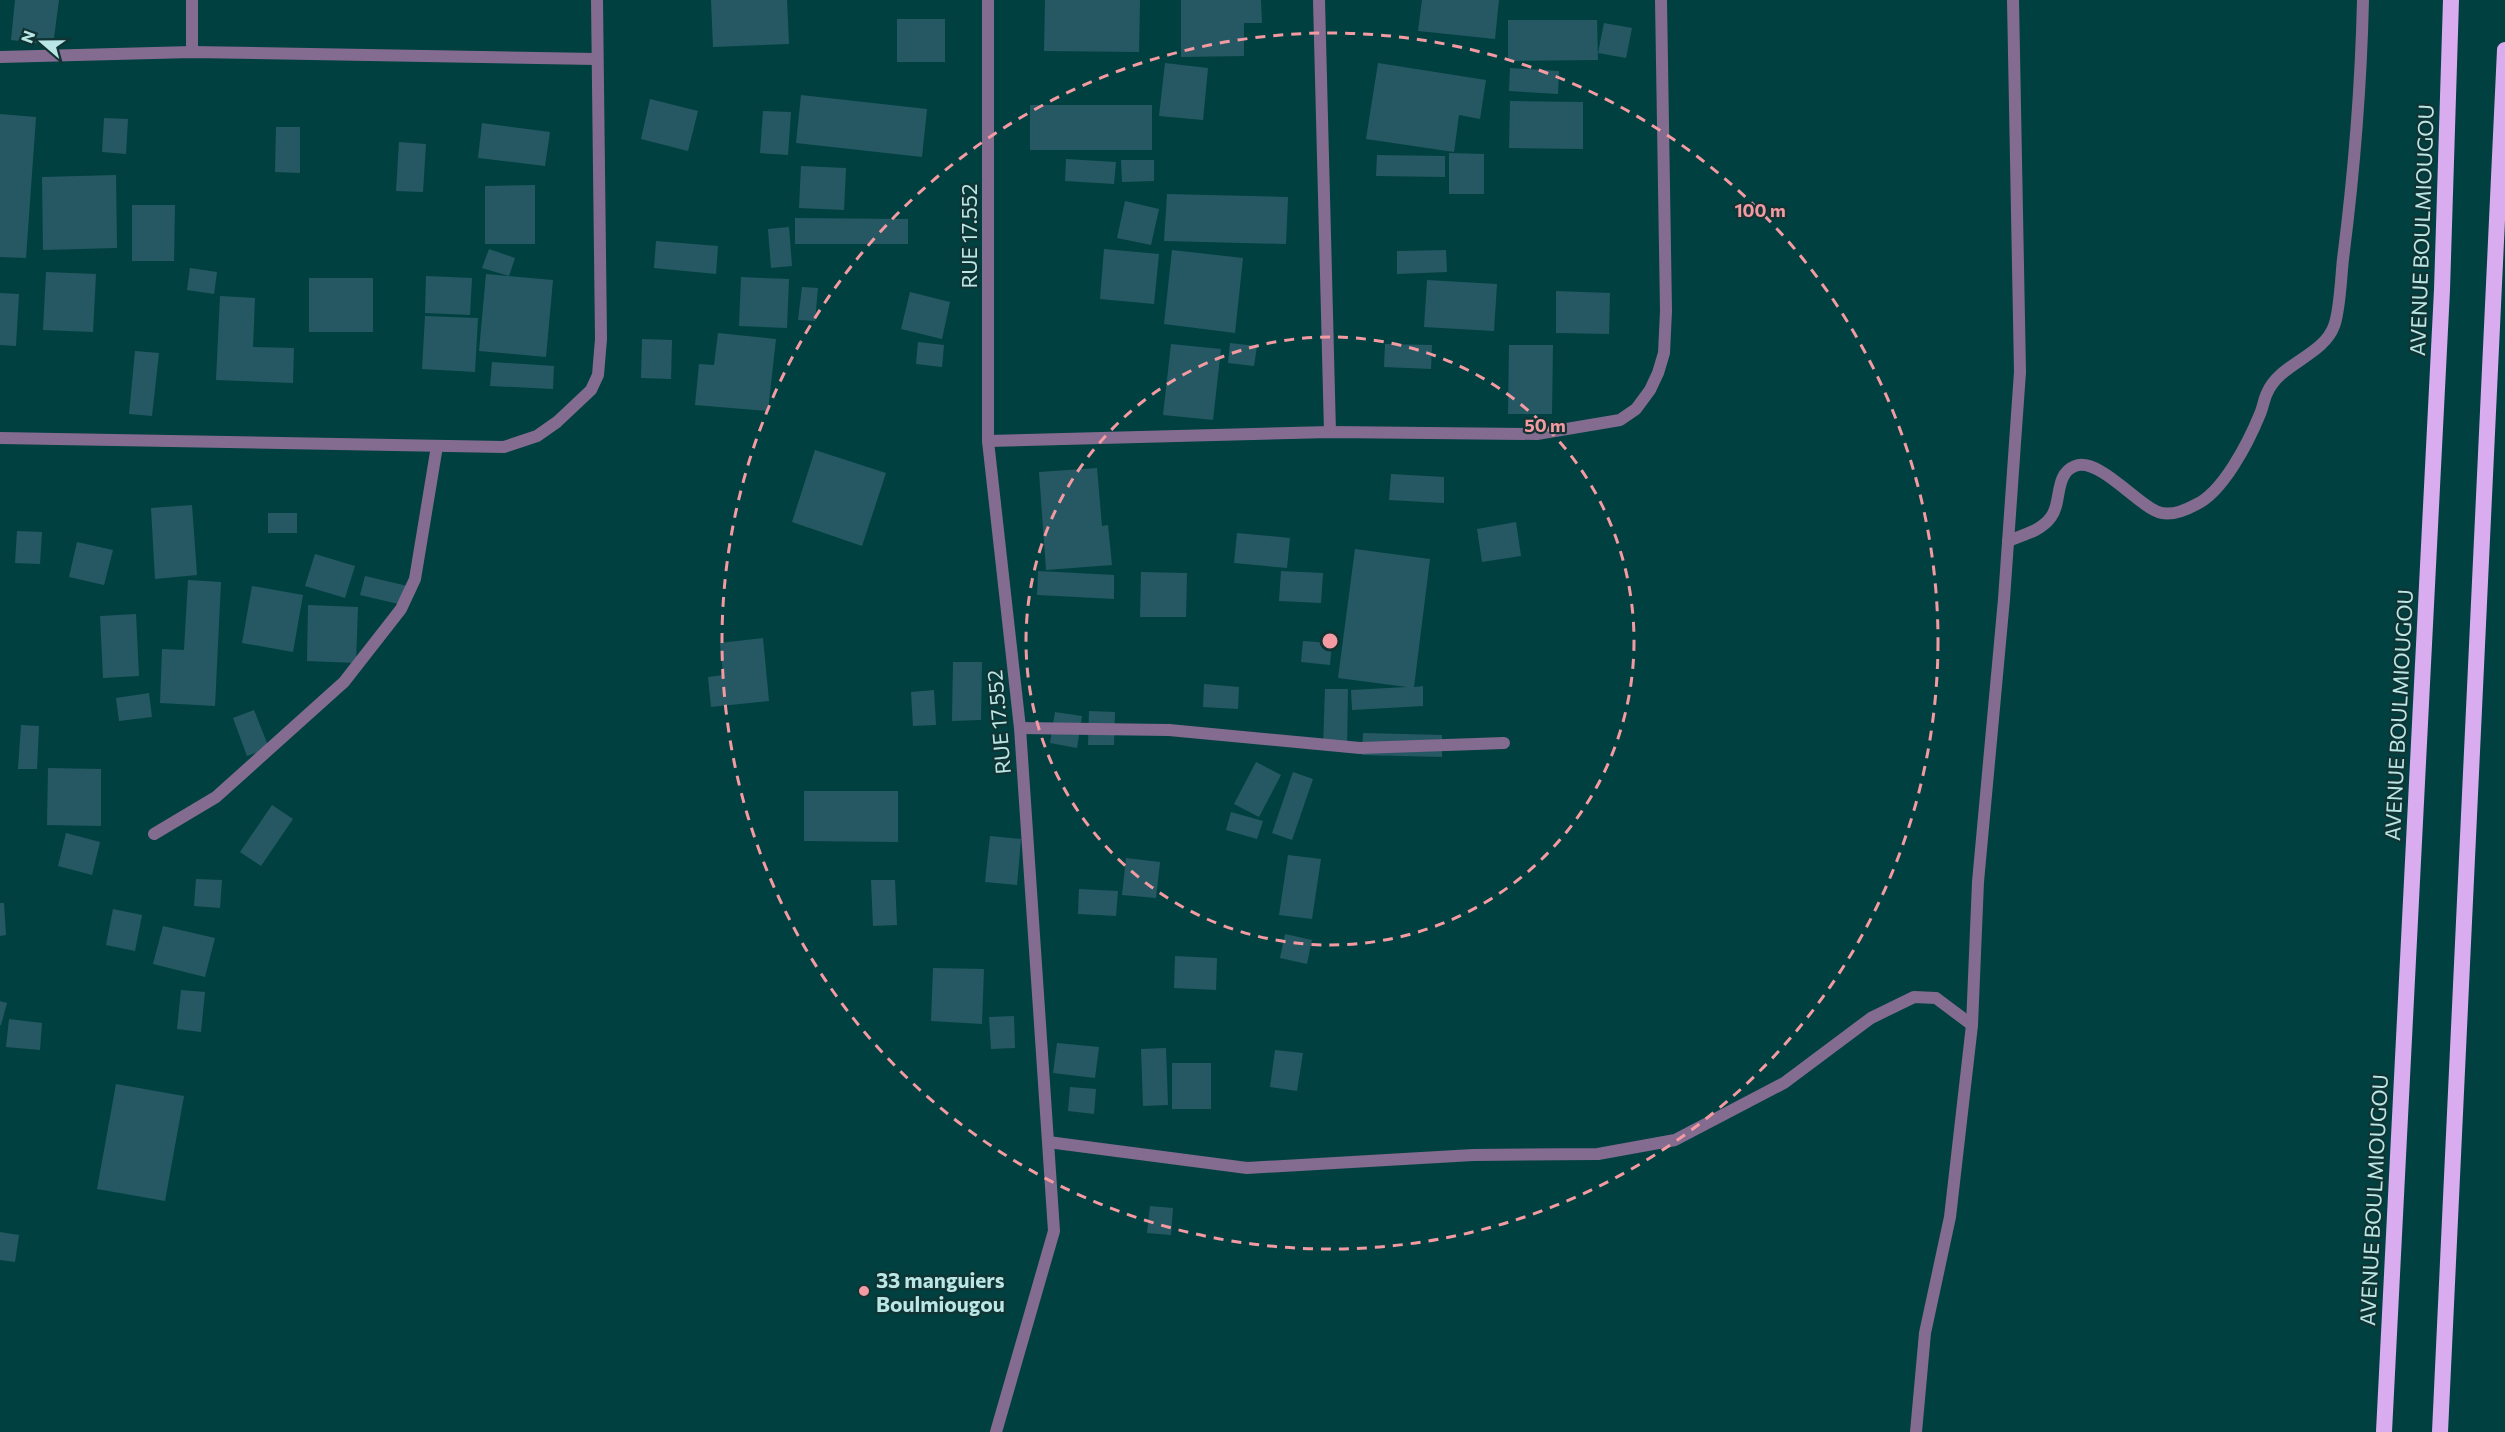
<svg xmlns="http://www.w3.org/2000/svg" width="2505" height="1432" font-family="Commissioner,sans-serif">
<rect width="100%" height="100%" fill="#004040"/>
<!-- building -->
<g fill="#255863">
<polygon points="15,0 59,0 53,45 11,40"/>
<polygon points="711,0 787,0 789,44 713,47"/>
<polygon points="1045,0 1140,0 1139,52 1044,51"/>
<polygon points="1181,0 1261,0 1262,23 1244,23 1244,56 1181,57"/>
<polygon points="1422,0 1499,0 1495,39 1418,31"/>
<rect x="897" y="19" width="48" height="43"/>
<polygon points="1508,20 1597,20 1598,60 1508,61"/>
<polygon points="1604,23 1632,28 1626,58 1598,53"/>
<polygon points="1165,63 1208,68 1203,120 1159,116"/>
<polygon points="1378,63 1486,80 1480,119 1459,115 1454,152 1366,139"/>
<polygon points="1510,68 1559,71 1558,94 1509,91"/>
<polygon points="801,95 927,109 922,157 796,143"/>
<polygon points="650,99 698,111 688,151 641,139"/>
<polygon points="1510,101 1583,102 1583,149 1509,148"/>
<rect x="1030" y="105" width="122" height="45"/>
<polygon points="763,111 791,112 788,155 760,153"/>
<polygon points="0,114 36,117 26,258 0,257"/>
<polygon points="104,118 128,119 126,154 102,152"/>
<polygon points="482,123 550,132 545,166 478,158"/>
<polygon points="276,127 300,127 300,173 275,172"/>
<polygon points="399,142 426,144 423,192 396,191"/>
<polygon points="1449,153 1484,154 1484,194 1449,194"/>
<polygon points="1377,155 1445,156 1445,177 1376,176"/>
<polygon points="1066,159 1116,162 1114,184 1065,181"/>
<polygon points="1121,160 1154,160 1154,181 1122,182"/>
<polygon points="801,166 846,168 844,210 799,208"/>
<polygon points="116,175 117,248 43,250 42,177"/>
<polygon points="535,185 535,244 485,244 485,186"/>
<polygon points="1167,194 1288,197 1286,244 1164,241"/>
<polygon points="1125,201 1159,209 1151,245 1117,238"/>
<polygon points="132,205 175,205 174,261 132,261"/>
<polygon points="795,218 908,219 908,244 795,244"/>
<polygon points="789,227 792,266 771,268 768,229"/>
<polygon points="656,241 718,246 716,274 654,268"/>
<polygon points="489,249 515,258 509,276 482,268"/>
<polygon points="1104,249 1159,254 1154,304 1100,299"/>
<polygon points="1172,250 1243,258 1235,333 1164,324"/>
<polygon points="1446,250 1447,272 1397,274 1397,251"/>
<polygon points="190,268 217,272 214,294 187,290"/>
<polygon points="46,272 96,274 93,332 43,330"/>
<polygon points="486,274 553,280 546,357 479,351"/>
<polygon points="426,276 472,278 470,315 425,313"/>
<polygon points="741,277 789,279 787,328 739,326"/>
<rect x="309" y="278" width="64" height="54"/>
<polygon points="1427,280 1497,284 1494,331 1424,327"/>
<polygon points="802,287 818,288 815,321 798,320"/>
<polygon points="1556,291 1610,293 1609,334 1556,333"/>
<polygon points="910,292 950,302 942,339 901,329"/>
<polygon points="0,293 19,294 16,346 0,345"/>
<polygon points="220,296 255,298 253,347 294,348 293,383 216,380"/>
<polygon points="425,316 478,318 475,372 422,369"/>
<polygon points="718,333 776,339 768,411 695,405 699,364 714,365"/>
<polygon points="642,339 672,340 671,379 641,378"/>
<polygon points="918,342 944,345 942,367 916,364"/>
<polygon points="1230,343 1257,346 1254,366 1228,363"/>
<polygon points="1171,344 1221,349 1213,420 1163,415"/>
<polygon points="1385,344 1432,345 1431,369 1384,367"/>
<polygon points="1509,345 1553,345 1552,414 1508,414"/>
<polygon points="135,351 159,353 152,416 129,414"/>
<polygon points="492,362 554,366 553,389 490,386"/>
<polygon points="815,450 886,473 862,546 792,522"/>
<polygon points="1097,468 1102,526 1108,525 1112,565 1046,570 1039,472"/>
<polygon points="1391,474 1444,477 1444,503 1389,500"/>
<polygon points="192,505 197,575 155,579 151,508"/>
<rect x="268" y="513" width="29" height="20"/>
<polygon points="1516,522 1521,556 1482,562 1477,529"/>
<polygon points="17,531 42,532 40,564 15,563"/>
<polygon points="1237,533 1290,538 1287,568 1234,563"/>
<polygon points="77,542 113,550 104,585 69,577"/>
<polygon points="1355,549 1430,559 1414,687 1423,686 1423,706 1352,710 1351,690 1407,687 1338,678"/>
<polygon points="315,554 355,566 345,598 305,586"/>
<polygon points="1038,571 1114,575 1114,599 1037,595"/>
<polygon points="1281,571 1323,573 1321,603 1279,601"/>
<polygon points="1141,572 1187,573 1186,617 1140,617"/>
<polygon points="365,576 412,587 407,606 360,595"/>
<polygon points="188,580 221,582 215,706 160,703 162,649 184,650"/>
<polygon points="252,586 303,595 293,652 242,643"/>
<polygon points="308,605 358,607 356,663 307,661"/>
<polygon points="136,614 139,676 103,678 100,616"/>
<polygon points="763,638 769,701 711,707 708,677 723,675 720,643"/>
<polygon points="1303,641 1332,643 1330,665 1301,662"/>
<polygon points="953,662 982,662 981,720 952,721"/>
<polygon points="1204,684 1239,687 1238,709 1203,707"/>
<polygon points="1325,689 1348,689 1347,749 1323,749"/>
<polygon points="934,690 936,725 913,726 911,692"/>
<polygon points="149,693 152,717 119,721 116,698"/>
<polygon points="254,710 269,748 247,756 233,718"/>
<polygon points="1089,711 1115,712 1114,745 1088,745"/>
<polygon points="1055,712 1082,716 1077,748 1050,743"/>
<polygon points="21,725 39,726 37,769 18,769"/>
<polygon points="1363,733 1442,735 1442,757 1362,755"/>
<polygon points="1256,762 1281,775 1259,817 1234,804"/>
<polygon points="48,768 101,769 101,826 47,825"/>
<polygon points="1293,772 1313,779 1292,840 1272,833"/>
<polygon points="804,791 898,791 898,842 804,841"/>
<polygon points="272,805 293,819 261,866 240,852"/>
<polygon points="1231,812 1263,821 1257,839 1226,830"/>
<polygon points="66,833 100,842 92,875 58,866"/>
<polygon points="990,836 1021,839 1017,885 985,882"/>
<polygon points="1288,855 1321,859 1312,919 1279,915"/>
<polygon points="1126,858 1160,862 1156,898 1122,895"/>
<polygon points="196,879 222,880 220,908 194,906"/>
<polygon points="871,880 895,880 897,925 873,926"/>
<polygon points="1079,889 1118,891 1116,916 1078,914"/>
<polygon points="0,903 4,903 6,935 0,936"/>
<polygon points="113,909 142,915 135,951 106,945"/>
<polygon points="163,926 215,938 205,977 153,964"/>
<polygon points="1285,934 1312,940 1307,964 1280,958"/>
<polygon points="1175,956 1217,958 1216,990 1174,988"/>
<polygon points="933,968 984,969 982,1024 931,1021"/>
<polygon points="181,990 205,992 201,1032 177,1029"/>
<polygon points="0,1001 7,1003 1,1025 0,1025"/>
<polygon points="1014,1016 1015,1048 991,1049 989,1017"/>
<polygon points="9,1019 42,1023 40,1050 6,1047"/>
<polygon points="1057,1043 1099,1047 1095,1078 1053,1073"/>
<polygon points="1166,1048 1168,1105 1143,1106 1141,1049"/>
<polygon points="1275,1050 1303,1053 1297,1091 1270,1087"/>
<rect x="1172" y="1063" width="39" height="46"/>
<polygon points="116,1084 184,1096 165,1201 97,1189"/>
<polygon points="1070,1087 1096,1089 1094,1114 1068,1111"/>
<polygon points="1150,1206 1173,1208 1171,1235 1147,1233"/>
<polygon points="0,1232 19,1235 15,1262 0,1260"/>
</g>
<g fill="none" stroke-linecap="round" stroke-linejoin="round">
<!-- minor -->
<g stroke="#846b90" stroke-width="12">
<polyline points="988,0 988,441 1020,728 1054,1231 996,1432"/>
<polyline points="1319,0 1330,432"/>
<polyline points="192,52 192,0"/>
<polyline points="0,57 192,52 596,59"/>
<polyline points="0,438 504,447 537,436 557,422 591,390 598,375 601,339 597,0"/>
<polyline points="988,441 1330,432 1537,434 1620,420 1636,409 1650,390 1658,373 1664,353 1666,311 1661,0"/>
<path d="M 2008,541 C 2023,535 2041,531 2051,517 C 2062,503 2054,474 2075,466 C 2098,457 2136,503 2156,511 C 2168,517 2184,511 2195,505 C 2223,493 2249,441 2260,414 C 2263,407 2264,399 2267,393 C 2280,363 2323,356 2334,326 C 2340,311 2341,276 2343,259 C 2354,173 2361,86 2363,0"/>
<polyline points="1020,728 1169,730 1360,748 1504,743"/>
<polyline points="154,834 216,797 344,682 401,609 415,579 437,446"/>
<polyline points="1048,1142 1247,1168 1473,1155 1598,1154 1675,1140 1784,1083 1871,1018 1914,997 1936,998 1972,1025"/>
<polyline points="1916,1432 1925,1333 1950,1217 1972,1025 1978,882 2004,599 2020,372 2013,0"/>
</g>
<!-- trunk -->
<g stroke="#d8acee" stroke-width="16">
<polyline points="2384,1432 2442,290 2451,0"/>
<polyline points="2440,1432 2505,50"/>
</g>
</g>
<!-- distance rings -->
<g fill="none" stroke="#f49aa2" stroke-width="3" stroke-dasharray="10 8">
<circle cx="1330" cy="641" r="304"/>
<circle cx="1330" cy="641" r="608"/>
</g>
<!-- markers -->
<circle fill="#f49aa2" stroke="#123333" stroke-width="2" cx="864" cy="1291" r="6"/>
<g text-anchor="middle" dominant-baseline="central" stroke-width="4.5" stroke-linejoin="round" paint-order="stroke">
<!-- street labels -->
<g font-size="21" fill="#b9e7e6" stroke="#123333">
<text transform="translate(2421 230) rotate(-88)">AVENUE BOULMIOUGOU</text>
<text transform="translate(968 236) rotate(-90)">RUE 17.552</text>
<text transform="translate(2398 715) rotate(-87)">AVENUE BOULMIOUGOU</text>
<text transform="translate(998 722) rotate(-95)">RUE 17.552</text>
<text transform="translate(2373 1200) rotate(-87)">AVENUE BOULMIOUGOU</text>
</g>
<!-- poi labels -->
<g font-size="21" font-weight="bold" fill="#b9e7e6" stroke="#123333" text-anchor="start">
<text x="876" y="1279">33 manguiers<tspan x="876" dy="24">Boulmiougou</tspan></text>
</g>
</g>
<circle cx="1330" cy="641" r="9" fill="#f49aa2" stroke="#123333" stroke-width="3"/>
<g font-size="18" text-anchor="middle" font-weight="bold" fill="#f49aa2" stroke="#123333" stroke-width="4.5" stroke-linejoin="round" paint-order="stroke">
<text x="1760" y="217">100 m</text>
<text x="1545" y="432">50 m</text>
</g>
<!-- north arrow -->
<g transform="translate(42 42) rotate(290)" stroke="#123333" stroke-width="4.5" paint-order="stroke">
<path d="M0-4.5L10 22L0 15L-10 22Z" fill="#b9e7e6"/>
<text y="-9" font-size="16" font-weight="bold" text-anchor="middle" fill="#b9e7e6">N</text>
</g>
</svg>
